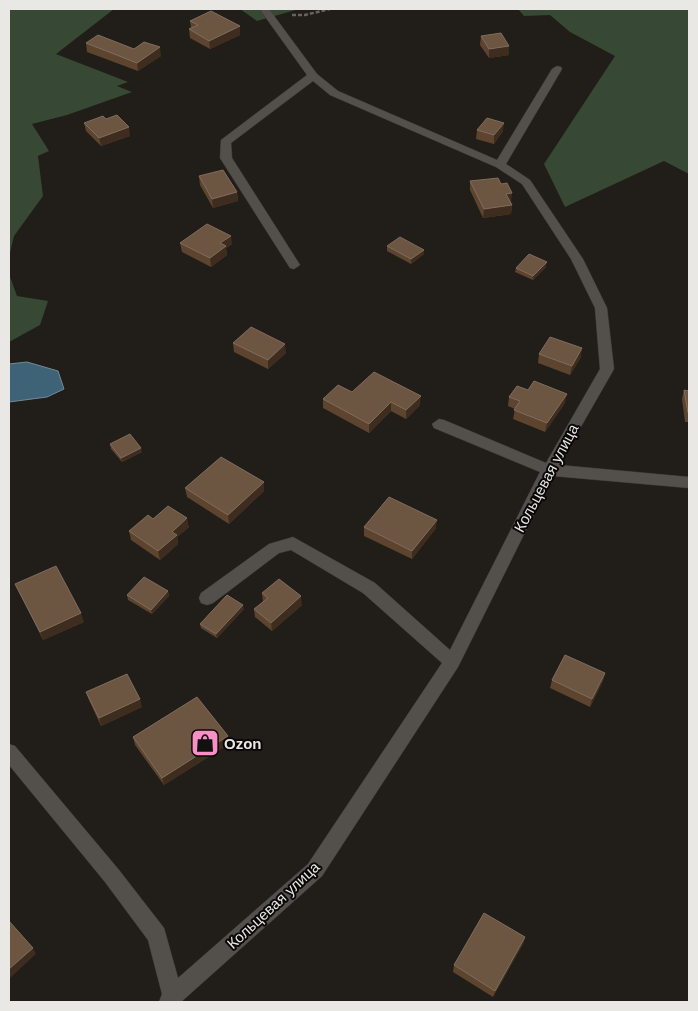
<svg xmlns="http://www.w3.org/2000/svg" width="698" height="1011" font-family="Arial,sans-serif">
<rect width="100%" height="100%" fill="#211d19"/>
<!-- green -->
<g fill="#374835">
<polygon points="9,9 114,9 56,54 128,82 117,86 132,92 67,115 32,124 49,151 38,156 43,196 14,236 9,257"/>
<polygon points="240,9 299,9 257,21"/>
<polygon points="518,9 689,9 689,174 664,161 565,207 544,164 615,56 570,32 550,15 524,16"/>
<polygon points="9,274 17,296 48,301 40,325 9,342"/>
</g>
<!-- water -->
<polygon fill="#3f6376" stroke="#728b97" points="27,362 58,371 64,389 47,397 9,402 9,364"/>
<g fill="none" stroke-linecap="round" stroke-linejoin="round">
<defs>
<polygon id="minor" points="263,9 269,9 317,74 338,91 497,160 552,69 557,66 561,67 562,69 506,164 530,180 583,259 607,308 614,369 559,465 689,477 689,488 553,476 458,667 322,876 181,1002 159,1002 162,994 148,940 105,882 9,765 9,744 15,746 119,870 164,928 178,978 308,864 442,663 363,593 291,550 279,553 213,603 207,605 201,603 199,598 201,593 269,544 293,537 375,583 450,650 540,472 434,428 432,424 439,419 444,420 546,463 600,369 595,308 571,259 522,184 496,167 330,95 313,81 231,143 232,158 300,265 294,269 290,268 220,158 221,140 307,75 261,11"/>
</defs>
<!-- minor casing -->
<use href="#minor" stroke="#3b3936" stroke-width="1"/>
<!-- path -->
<polyline stroke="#66635f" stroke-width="2.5" stroke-dasharray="4 2" stroke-linecap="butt" points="292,15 305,15 330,9"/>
<!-- minor -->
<use href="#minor" fill="#534f4a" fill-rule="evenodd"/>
</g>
<!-- wall -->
<g fill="#5d442f">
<polygon points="190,21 240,26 240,35 210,49 190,38 189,29 191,28"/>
<polygon points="481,36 509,46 509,55 489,58 480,45"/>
<polygon points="86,43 134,49 161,56 138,71 87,52"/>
<polygon points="84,123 130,136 101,146 86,131"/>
<polygon points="477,130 503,131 494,144 476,139"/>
<polygon points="199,176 237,192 238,201 213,208 200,185"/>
<polygon points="470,181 501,184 512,205 511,214 483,218 470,190"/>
<polygon points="180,243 232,244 226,248 227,255 211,267 182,252"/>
<polygon points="387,246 424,250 424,254 411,264 387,251"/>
<polygon points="546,267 533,280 515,272 516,268"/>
<polygon points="233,343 286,353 268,369 234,352"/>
<polygon points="539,354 581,357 570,375 538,363"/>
<polygon points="684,390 689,391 689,422 685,422 682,399"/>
<polygon points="352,392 420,405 406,419 391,411 369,433 323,408 323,399"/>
<polygon points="509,397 565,403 545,432 513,419 515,409 508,406"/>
<polygon points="110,444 142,452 122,462 111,449"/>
<polygon points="264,482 264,491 229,524 187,497 185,488"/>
<polygon points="153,519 189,527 177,537 178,544 160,560 131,540 129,531"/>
<polygon points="364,527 436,528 412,559 364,536"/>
<polygon points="15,584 84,622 43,640"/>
<polygon points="168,591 169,596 152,614 128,600 127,595"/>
<polygon points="262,593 302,605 272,631 255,617 254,609 263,602"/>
<polygon points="244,609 217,638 201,628 200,624"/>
<polygon points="605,673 603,681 590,707 550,688 552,680"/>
<polygon points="86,692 142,707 101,726 89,700"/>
<polygon points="133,737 229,744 164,785 135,745"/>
<polygon points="525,937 523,944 493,997 453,972 454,965"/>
</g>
<!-- shaded-wall -->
<g fill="#3e2d1e">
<polygon points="240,26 240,35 210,49 209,41"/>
<polygon points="509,46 509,55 489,58 489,49"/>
<polygon points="160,47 161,56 138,71 137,63"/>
<polygon points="504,123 503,131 494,144 494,135"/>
<polygon points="129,127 130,136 101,146 99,138"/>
<polygon points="237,192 238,201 213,208 212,199"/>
<polygon points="512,193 511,202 506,194"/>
<polygon points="512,205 511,214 483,218 484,209"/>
<polygon points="231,236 232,244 226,248 227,255 211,267 210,258 220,243"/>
<polygon points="424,250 424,254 411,264 411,259"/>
<polygon points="547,262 546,267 533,280 533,276"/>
<polygon points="285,344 286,353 268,369 268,360"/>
<polygon points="582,348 581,357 570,375 572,366"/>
<polygon points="567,394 565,403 545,432 547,423"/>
<polygon points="421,396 420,405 406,419 406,410"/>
<polygon points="391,402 391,411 369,433 369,424"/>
<polygon points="141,448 142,452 122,462 121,458"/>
<polygon points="264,482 264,491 229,524 228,515"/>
<polygon points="187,518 189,527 177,537 178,544 160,560 158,551 172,532"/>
<polygon points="437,520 436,528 412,559 412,551"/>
<polygon points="168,591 169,596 152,614 151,610"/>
<polygon points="301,596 302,605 272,631 271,623"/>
<polygon points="243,605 244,609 217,638 216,634"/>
<polygon points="81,613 84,622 43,640 40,632"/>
<polygon points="605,673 603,681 590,707 592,699"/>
<polygon points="140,699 142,707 101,726 99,718"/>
<polygon points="228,736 229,744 164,785 162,778"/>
<polygon points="525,937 523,944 493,997 495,991"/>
<polygon points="33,948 36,954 9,979 9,969"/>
</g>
<!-- building -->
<g fill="#6c5642" stroke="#806d5c">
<polygon points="211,11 240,26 209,41 189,29 198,25 190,21"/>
<polygon points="501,33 509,46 489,49 481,36"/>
<polygon points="98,35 134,49 144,42 160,47 137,63 86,43"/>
<polygon points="117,115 129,127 99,138 84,123 103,116 106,119"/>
<polygon points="487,118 504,123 494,135 477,130"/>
<polygon points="223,170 237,192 212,199 199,176"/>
<polygon points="498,178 501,184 507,183 512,193 506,194 512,205 484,209 470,181"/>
<polygon points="207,224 231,236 220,243 226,246 210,258 180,243"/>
<polygon points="400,237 424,250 411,259 387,246"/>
<polygon points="529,254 547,262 533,276 516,268"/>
<polygon points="251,327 285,344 268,360 233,343"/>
<polygon points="550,337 582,348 572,366 539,354"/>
<polygon points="374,372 421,396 406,410 391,402 369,424 323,399 338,385 352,392"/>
<polygon points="534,381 567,394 547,423 514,410 520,401 509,397 517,386 528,390"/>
<polygon points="684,390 689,391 689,413 688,413"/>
<polygon points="130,434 141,448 121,458 110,444"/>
<polygon points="221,457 264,482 228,515 185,488"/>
<polygon points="389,497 437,520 412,551 364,527"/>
<polygon points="168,506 187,518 172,532 177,535 158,551 129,531 148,515 153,519"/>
<polygon points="56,566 81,613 40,632 15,584"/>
<polygon points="144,577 168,591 151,610 127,595"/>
<polygon points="279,579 301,596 271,623 254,609 268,598 262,593"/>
<polygon points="227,595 243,605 216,634 200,624"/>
<polygon points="565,655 605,673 592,699 552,680"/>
<polygon points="127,674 140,699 99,718 86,692"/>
<polygon points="197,697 228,736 162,778 133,737"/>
<polygon points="484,913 525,937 495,991 454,965"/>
<polygon points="9,921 33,948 9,969"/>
</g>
<!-- icons -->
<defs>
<symbol id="shop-square" viewBox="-11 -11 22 22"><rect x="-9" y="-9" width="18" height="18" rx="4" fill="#fa8fc6" stroke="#090806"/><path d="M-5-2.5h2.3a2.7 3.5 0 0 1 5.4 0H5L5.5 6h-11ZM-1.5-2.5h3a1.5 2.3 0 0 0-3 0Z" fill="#111"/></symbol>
</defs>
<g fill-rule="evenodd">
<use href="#shop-square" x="189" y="727" width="32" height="32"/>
</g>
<g text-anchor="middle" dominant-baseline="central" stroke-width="4" stroke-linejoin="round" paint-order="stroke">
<!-- street labels -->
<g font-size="15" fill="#eae8e4" stroke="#090806">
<text transform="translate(546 478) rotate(-62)">Кольцевая улица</text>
<text transform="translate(273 905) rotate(-43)">Кольцевая улица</text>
</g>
<!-- poi labels -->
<g font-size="15" font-weight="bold" fill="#eae8e4" stroke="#090806" text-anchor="start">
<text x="224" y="743">Ozon</text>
</g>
</g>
<!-- border -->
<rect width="698" height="1011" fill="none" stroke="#eae8e4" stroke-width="20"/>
</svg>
